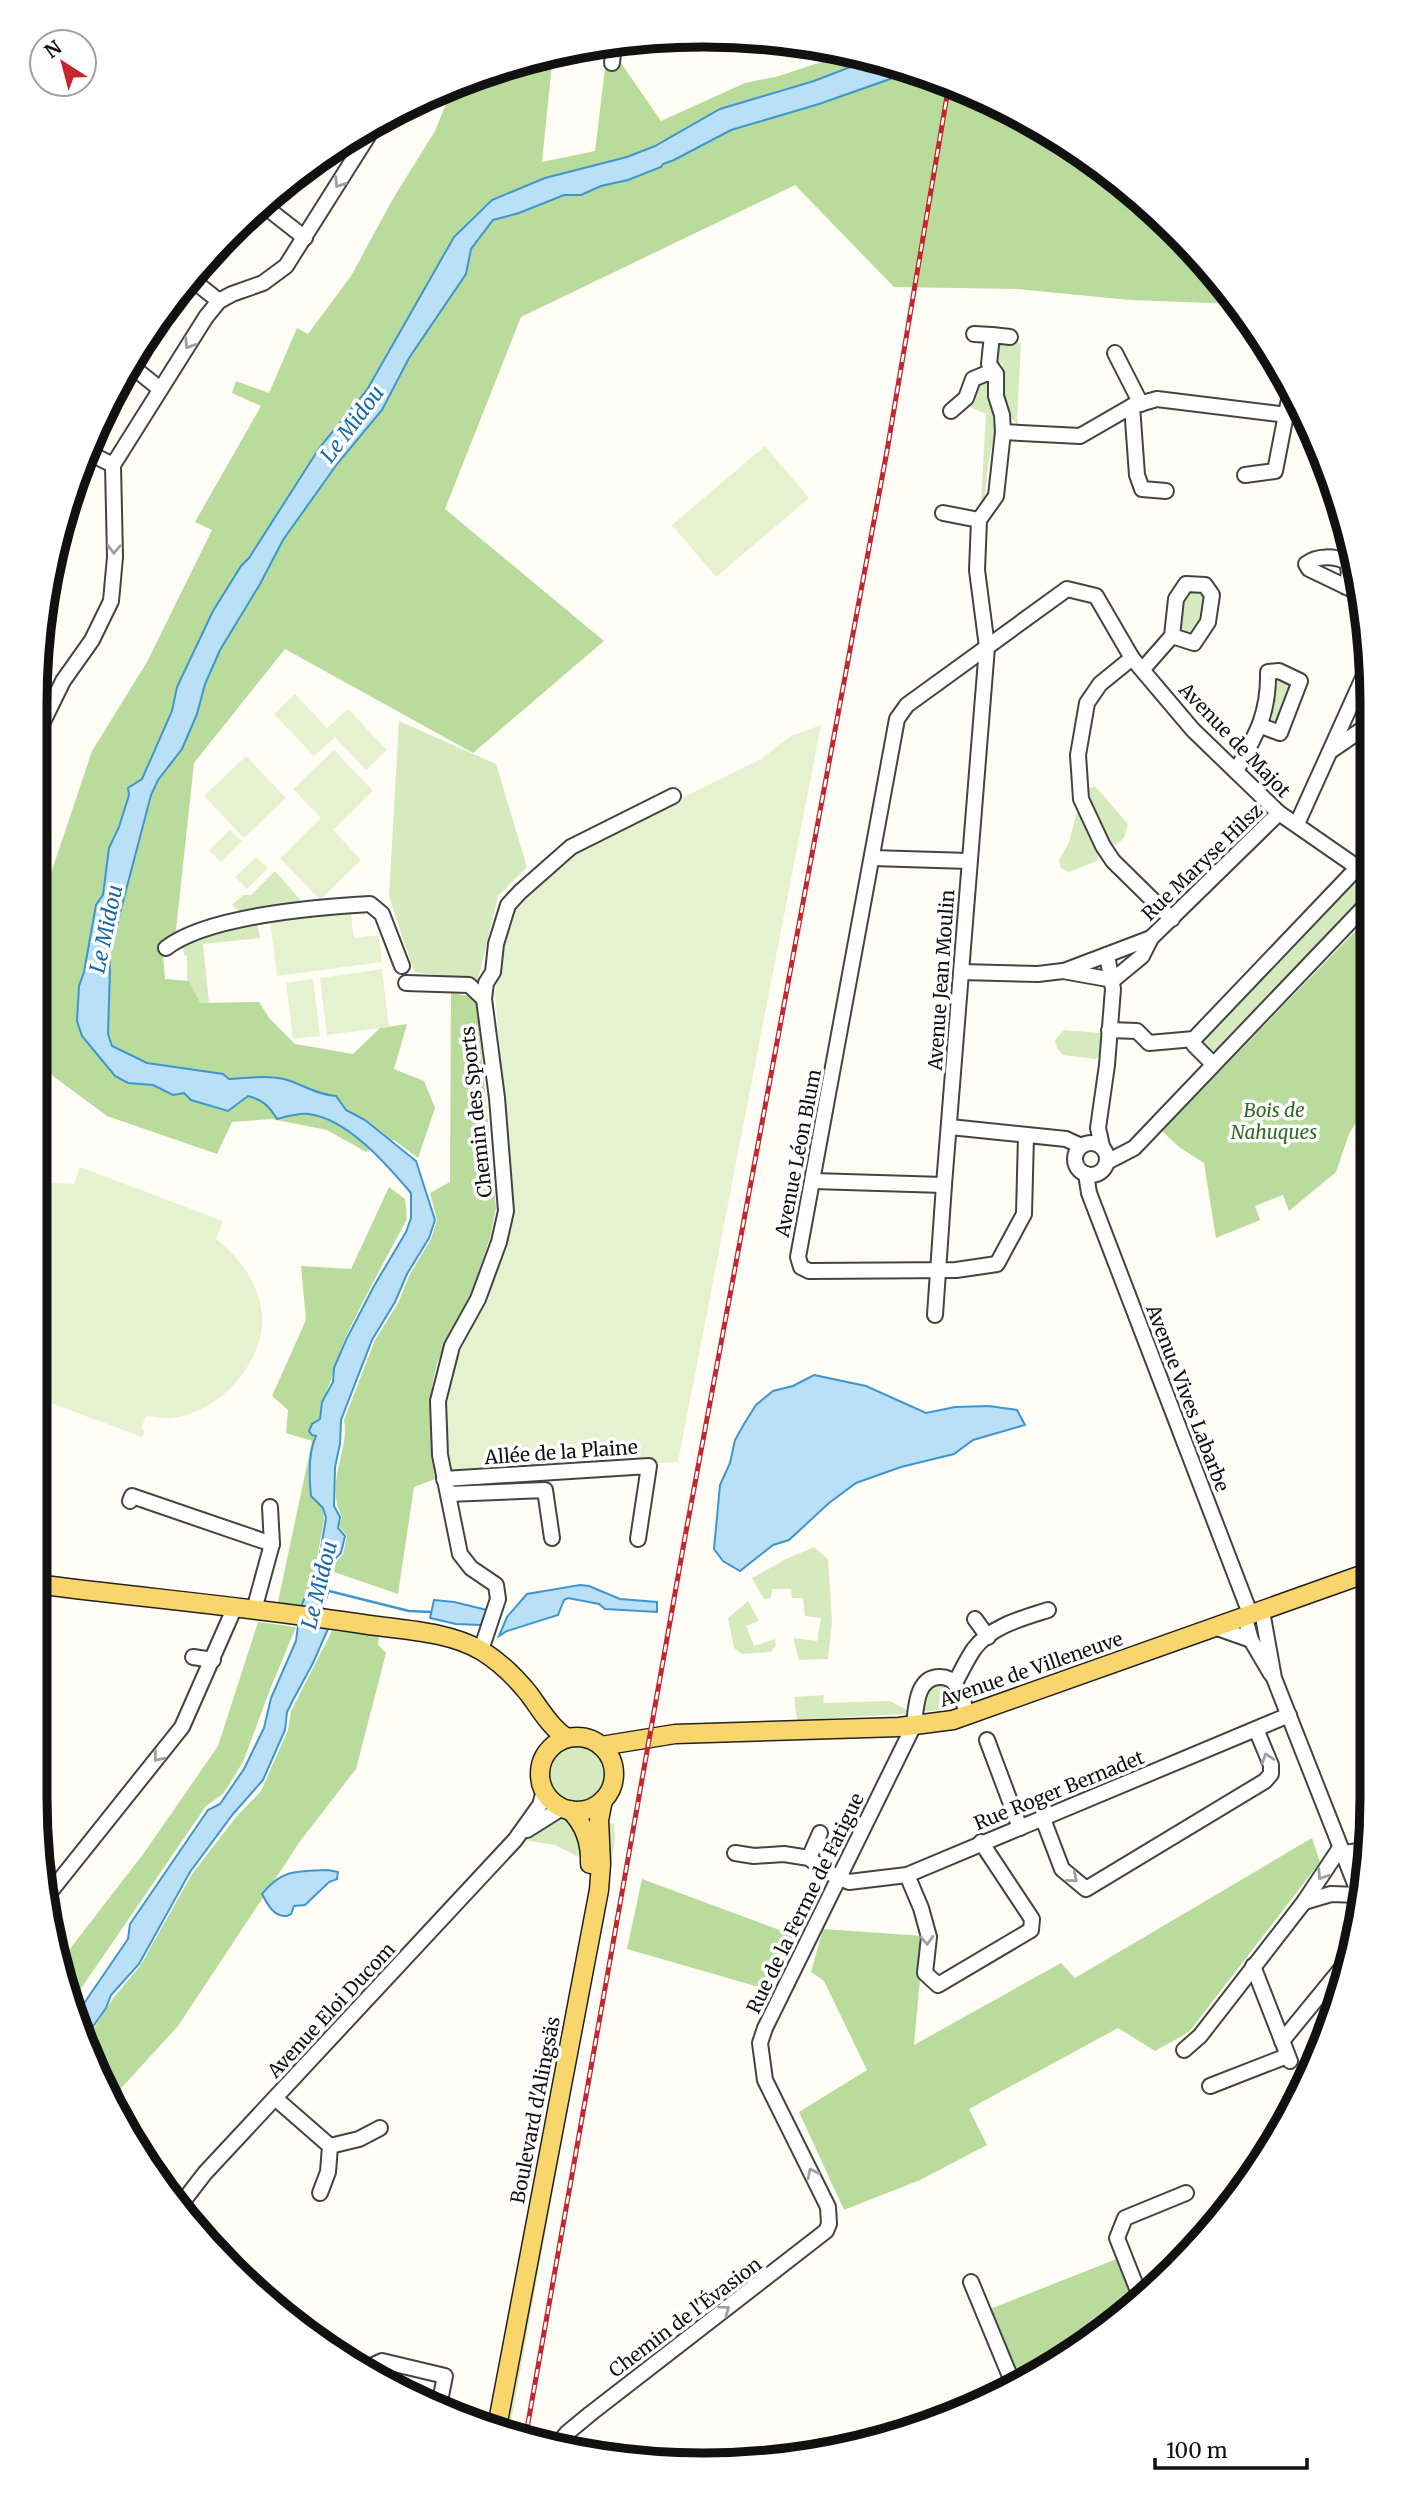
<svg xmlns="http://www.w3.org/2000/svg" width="1407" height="2500" font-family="Merriweather,serif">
<rect width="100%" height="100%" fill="#fffdf5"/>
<!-- green -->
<g fill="#d5ebbd">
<path d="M 1004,343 L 1021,343 L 1017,420 L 1019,425 C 997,409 1002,389 1003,364 L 996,363 L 993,345 Z"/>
<polygon points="986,378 992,383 998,423 989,457 985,495 981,502 986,414 968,406 974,383"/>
<polygon points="1193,589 1202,590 1207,597 1199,629 1193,636 1182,633 1177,625 1185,594"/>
<polygon points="1276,677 1294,680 1280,720 1270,723 1267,721"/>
<polygon points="399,721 496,764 527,867 498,896 478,980 414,972 389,896"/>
<polygon points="1095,786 1128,824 1124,838 1116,845 1107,843 1085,794 1086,790"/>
<polygon points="1078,808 1099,851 1097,861 1069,872 1061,868 1059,860 1069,842"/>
<polygon points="275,871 304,904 242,915 232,905 243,895 251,895"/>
<path d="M 1351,884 L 1362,886 L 1364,896 L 1362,900 L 1217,1050 C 1208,1051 1203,1046 1204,1038 Z"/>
<polygon points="257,922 260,938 203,944 209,1003 200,1004 187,978 187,956 184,955 182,940"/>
<polygon points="1064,1030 1100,1033 1103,1037 1101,1054 1096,1059 1063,1055 1057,1048 1055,1040"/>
<polygon points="814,1547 828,1559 832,1622 828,1659 799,1660 793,1638 817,1641 821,1618 805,1616 803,1598 792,1598 791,1589 772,1589 771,1598 764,1599 752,1578 784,1560"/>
<polygon points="748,1601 759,1621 746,1626 754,1646 775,1639 776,1645 771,1652 742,1654 734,1648 728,1618"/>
<polygon points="937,1681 951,1687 954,1703 939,1710 921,1712 919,1699"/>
<polygon points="824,1695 823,1703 890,1701 907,1710 907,1714 797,1720 794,1697"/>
<circle cx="577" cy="1775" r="28"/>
<polygon points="564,1817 577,1826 583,1859 555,1845 524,1840 530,1835"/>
<polygon points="611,1823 614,1824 615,1839 610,1875 509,2433 501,2429 502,2422 507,2420 510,2403 603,1824"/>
</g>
<!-- forest -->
<g fill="#b9dc9c">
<polygon points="553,54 542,162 595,151 605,69 621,63 661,121 745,83 779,76 846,54 919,71 1038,125 1176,231 1236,304 1130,300 1017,289 894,287 795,185 521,317 445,509 604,641 473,753 285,649 194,763 176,930 163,953 165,979 189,981 200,1003 259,1002 270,1019 295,1044 353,1054 380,1028 407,1024 394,1069 424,1081 435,1108 418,1158 394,1140 366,1152 327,1130 272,1119 232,1122 217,1154 107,1116 53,1076 39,1054 42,1043 36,1023 36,948 48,882 92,751 147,662 212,530 195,522 261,406 232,393 236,381 269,393 297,328 308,334 351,276 394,197 435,131 453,87 531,58"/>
<polygon points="1367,919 1368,1117 1361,1114 1349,1134 1336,1172 1289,1211 1283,1195 1255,1206 1260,1220 1216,1238 1204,1163 1179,1147 1162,1131"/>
<path d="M 451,993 L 476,997 L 496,1208 L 490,1238 L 472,1290 L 437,1363 L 432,1386 L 435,1479 L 414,1487 L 398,1594 L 334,1572 L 335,1563 L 343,1554 L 347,1536 L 339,1526 L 342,1517 C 324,1482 350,1451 344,1420 L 375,1340 L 398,1303 L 410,1274 L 431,1239 L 437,1220 L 430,1193 L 450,1182 Z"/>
<path d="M 389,1187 L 405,1199 L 407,1219 C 386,1259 363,1299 344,1341 C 335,1362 332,1382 322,1402 L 325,1411 L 320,1468 L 324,1520 L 315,1569 L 300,1607 L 278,1602 L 312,1441 L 286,1433 L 288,1410 L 272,1396 L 306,1320 L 301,1266 L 351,1269 Z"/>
<polygon points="258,1622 296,1627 269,1692 243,1762 223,1794 206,1806 69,2006 62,1959 144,1853 218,1746"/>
<polygon points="332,1631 379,1635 378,1645 386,1653 356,1769 301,1840 178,2026 115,2095 86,2041 114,1997 140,1966 192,1874 236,1817 261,1791 288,1730 291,1711"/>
<polygon points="1312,1838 1320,1862 1189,2032 1155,2051 1118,2028 969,2109 987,2145 920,2180 844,2210 799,2112 867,2070 824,1981 811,1972 823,1929 924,1936 914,2045 1061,1963 1075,1978"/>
<polygon points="642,1879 796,1936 766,1989 627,1949"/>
<polygon points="1119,2258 1137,2304 1017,2378 990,2309"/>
</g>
<!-- pitch -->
<g fill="#e6f2cf">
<polygon points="765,446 809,498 716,577 672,525"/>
<polygon points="295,694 327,728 348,709 387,750 366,770 335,737 314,756 274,714"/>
<polygon points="821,725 678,1462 450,1473 446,1400 451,1371 490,1289 505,1240 512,1203 495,992 502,946 512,911 575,851 761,759 791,736"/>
<polygon points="334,750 373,791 333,830 361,860 320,900 280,858 321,818 293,789"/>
<polygon points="246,756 286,798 244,838 204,796"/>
<polygon points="230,830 242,841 221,862 209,850"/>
<polygon points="256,857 268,868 247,889 235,877"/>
<polygon points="350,909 354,938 379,935 382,962 277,976 270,920"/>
<polygon points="382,969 389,1027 327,1035 320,978"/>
<polygon points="313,979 320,1036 293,1039 286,983"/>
<path d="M 80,1167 L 223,1221 L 216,1239 C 240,1258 259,1283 262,1315 C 265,1363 219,1412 173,1418 C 164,1419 156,1417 146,1416 L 141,1429 L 145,1430 L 142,1437 L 35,1397 L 36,1186 L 50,1183 L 74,1184 Z"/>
</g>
<!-- water -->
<g fill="#b9e0f7" stroke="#3f96cf" stroke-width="2">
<path d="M 871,59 L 905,67 L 890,79 L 819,104 L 731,130 L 674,160 L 663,164 L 661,167 L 628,180 L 601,186 L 581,195 L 564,195 L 519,213 L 493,220 L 471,249 L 466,274 L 409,358 L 382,410 L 337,464 L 283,540 L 260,584 L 220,650 L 205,684 L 197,714 L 182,749 L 158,780 L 151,795 L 113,940 L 109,950 L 110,970 L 108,1034 L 112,1046 L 147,1063 L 223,1074 L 229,1079 C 247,1078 266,1075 284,1079 C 302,1084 317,1095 336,1096 L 346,1110 L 365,1120 L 416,1161 L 435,1220 L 429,1238 L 407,1274 L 395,1302 L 372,1340 L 341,1420 L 340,1444 L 335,1467 L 334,1506 L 340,1517 L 338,1528 L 345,1536 L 341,1553 L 332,1562 L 328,1593 L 322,1611 L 328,1629 L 313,1663 L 293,1700 L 287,1712 L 285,1730 L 263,1780 L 233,1814 L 190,1872 L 139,1964 L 111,1995 L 106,2008 L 85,2038 L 74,2018 L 128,1939 L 130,1924 L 208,1810 L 220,1804 L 244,1769 L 264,1728 L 271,1698 L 296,1641 L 300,1609 L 318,1566 L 326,1518 L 323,1508 L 311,1496 C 309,1477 308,1453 316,1436 L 312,1435 L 309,1431 L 312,1424 L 320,1419 L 322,1402 L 333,1382 L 334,1368 L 346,1340 L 374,1286 L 406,1232 L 411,1218 L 411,1193 C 387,1165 348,1119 309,1114 C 298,1113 288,1116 277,1119 C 269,1106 263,1100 248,1096 L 228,1111 L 191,1100 L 184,1093 L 173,1095 L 153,1085 L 128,1083 L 115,1076 L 82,1036 L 77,1021 L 79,986 L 84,972 L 96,905 L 103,895 L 109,848 L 119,827 L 129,795 L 128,788 L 142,779 L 172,711 L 177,687 L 213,611 L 241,566 L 249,558 L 320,447 L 367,390 L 454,237 L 492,200 L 545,178 L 627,157 L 655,146 L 720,109 L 814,81 Z"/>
<polygon points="814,1375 866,1386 926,1413 955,1407 989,1406 1017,1410 1025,1425 973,1440 954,1454 901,1467 856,1483 829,1503 789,1540 773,1545 740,1571 723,1561 714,1549 720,1485 730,1463 735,1440 744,1424 756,1405 773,1391 793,1386"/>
<polygon points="580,1585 589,1586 620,1599 657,1602 657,1612 605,1609 599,1604 568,1598 564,1600 558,1615 507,1631 499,1636 507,1617 527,1594"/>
<polygon points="434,1600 454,1602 487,1610 481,1625 456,1624 430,1618"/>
<path d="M 328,1870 L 338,1872 L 337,1879 L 329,1882 L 305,1905 L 294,1906 L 291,1914 L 287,1916 C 273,1917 267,1903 262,1894 C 282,1869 298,1871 328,1870 Z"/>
</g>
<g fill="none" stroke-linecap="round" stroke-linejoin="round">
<!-- stream -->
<polyline stroke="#3f96cf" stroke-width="2.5" points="329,1591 409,1611 431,1612"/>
<defs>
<g id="minor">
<polyline points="612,63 614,44"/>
<polyline points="263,205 305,238"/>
<polyline points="190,278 219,301"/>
<polyline points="974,334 992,335"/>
<polyline points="1115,353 1141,404"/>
<polyline points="129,364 160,389"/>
<polyline points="1132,406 1137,475 1142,489 1166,491"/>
<polyline points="951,411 966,398 973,379 985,374 996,374"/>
<polyline points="1003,432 1080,436 1132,406 1157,399 1287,415 1298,410"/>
<polyline points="87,452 113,465"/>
<polyline points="1245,475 1275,471 1290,394"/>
<polyline points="943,513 979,520"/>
<path d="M 1346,587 L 1349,573 L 1347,562 C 1335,556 1317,555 1306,564 L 1309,569 L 1361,594"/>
<polyline points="1132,658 1100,684 1087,703 1078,755 1081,799 1103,846 1113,861 1172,919"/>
<polyline points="1143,669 1172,636 1176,599 1186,584 1205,585 1212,595 1208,622 1194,643 1172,636"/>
<polyline points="36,736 63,681 92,640 111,601 115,557 113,465 206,317 219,301 232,294 263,283 286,266 375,125"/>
<polyline points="1332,750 1367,726"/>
<path d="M 1236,771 C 1256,735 1269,714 1268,672 L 1279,671 L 1300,681 L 1280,733 L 1261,726"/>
<polyline points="1297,824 1367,669"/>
<polyline points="872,858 969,861"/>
<path d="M 166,948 C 207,916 317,907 370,904 L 382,914 L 402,966"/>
<polyline points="1064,971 1151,938"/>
<polyline points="961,972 1038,974 1063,971 1113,980 1142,956 1151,938 1279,813"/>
<polyline points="406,983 469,985 484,999"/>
<polyline points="1109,1030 1137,1031 1149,1043 1194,1039"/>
<polyline points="1213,1064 1194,1045 1194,1039 1358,867"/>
<polyline points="950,1127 1066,1139 1081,1146"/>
<polyline points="1026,1136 1024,1214 997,1264 956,1270 809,1271 801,1267 798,1257 897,719 907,705 1067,589 1096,596 1132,658 1193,730 1279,813 1367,874"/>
<circle cx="1091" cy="1159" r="16"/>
<polyline points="1102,1146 1098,1128 1107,1065 1113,989 1107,955"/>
<polyline points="1107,1162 1134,1148 1367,904"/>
<polyline points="1086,1174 1089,1193 1251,1616"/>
<polyline points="813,1181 944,1185"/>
<polyline points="935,1315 944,1185 987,647 977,570 979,520 996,496 1003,432 1002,415 996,396 996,374 989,364 992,335 1010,337"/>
<polyline points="444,1479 649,1466 638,1539"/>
<polyline points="448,1494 545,1490 552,1538"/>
<polyline points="130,1501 132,1496 272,1544"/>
<polyline points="254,1610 272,1544 270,1507"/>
<polyline points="1262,1611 1274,1678 1361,1899"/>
<polyline points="1245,1618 1251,1640 1271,1674"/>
<polyline points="975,1619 988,1637"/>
<polyline points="1217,1628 1251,1640"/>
<polyline points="481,1650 498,1599 496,1585 471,1568 460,1554 440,1455 438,1401 452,1346 478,1299 499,1242 506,1211 497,1098 484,999 486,983 493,972 496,944 508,905 520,892 571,847 673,796"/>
<polyline points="193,1657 213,1660"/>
<path d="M 955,1683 C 961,1672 967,1659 974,1649 C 991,1626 1023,1618 1048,1610"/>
<polyline points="987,1740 1020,1828"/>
<polyline points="1043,1819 1062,1869 1086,1889 1265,1781 1271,1774 1271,1765 1256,1729"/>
<polyline points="527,1830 562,1808"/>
<polyline points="735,1853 754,1856 784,1854 809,1858 825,1871 849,1882 907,1875 1289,1715"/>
<polyline points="1342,1853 1369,1850"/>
<polyline points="809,1858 820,1833"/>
<polyline points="907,1875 921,1908 929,1937 925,1973 938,1985 1031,1930 1032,1919 981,1842"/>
<polyline points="51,1891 182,1727 234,1609"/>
<polyline points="1304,1902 1331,1894 1359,1895"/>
<polyline points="1253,1966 1290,2061"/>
<polyline points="1282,2041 1341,1969"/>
<polyline points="1184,2050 1200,2036 1304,1902 1340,1848"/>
<polyline points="1210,2086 1287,2056"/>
<polyline points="275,2098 330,2146 328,2172 320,2193"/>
<polyline points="330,2146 359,2139 380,2128"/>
<polyline points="178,2208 205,2173 515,1840 540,1805 544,1791"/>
<polyline points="971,2282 1012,2381"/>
<polyline points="1142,2301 1117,2238 1125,2218 1186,2193"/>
<polyline points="367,2368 382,2361 445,2376 440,2401"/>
<path d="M 557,2445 L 567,2433 L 590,2414 L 826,2231 L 829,2224 L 828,2207 L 765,2080 L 760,2043 L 765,2028 L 914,1725 C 916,1708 916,1676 941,1677 C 946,1677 953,1680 955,1684 C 962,1693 964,1706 968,1716"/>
</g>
<g id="major">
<path d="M 35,1584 C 146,1598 258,1608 369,1625 C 405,1630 450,1632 482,1651 C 500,1662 516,1678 529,1694 C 540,1709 551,1728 567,1738"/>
<circle cx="577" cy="1774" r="37"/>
<polyline points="601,1746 675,1734 899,1727 953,1720 1370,1572"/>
<path d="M 570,1810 C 585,1825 591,1842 590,1864"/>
<polyline points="497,2427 599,1890 601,1864 599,1820 603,1800"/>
</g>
</defs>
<!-- minor casing -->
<use href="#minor" stroke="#444" stroke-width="18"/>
<!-- major casing -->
<use href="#major" stroke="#222" stroke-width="21"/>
<!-- minor -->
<use href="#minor" stroke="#fff" stroke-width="14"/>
<!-- major -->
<use href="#major" stroke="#f9d66b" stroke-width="18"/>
<defs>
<polyline id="rail" points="525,2440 685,1537 887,451 949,84"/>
</defs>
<!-- rail casing -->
<use href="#rail" stroke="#c4262e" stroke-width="5"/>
<!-- rail -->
<use href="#rail" stroke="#fff" stroke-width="2.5" stroke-dasharray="8" stroke-linecap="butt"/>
</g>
<!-- one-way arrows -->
<defs><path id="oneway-chevron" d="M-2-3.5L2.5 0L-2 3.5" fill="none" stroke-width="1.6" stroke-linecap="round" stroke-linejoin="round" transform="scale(1.75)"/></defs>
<g stroke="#a0a0a0">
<use href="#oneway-chevron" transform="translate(339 183) rotate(123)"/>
<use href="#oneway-chevron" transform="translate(189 344) rotate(123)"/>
<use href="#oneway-chevron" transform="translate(114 549) rotate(91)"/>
<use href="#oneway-chevron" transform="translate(158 1757) rotate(129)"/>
<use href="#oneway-chevron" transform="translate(1267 1758) rotate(-108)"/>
<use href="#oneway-chevron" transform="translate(1322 1875) rotate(123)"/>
<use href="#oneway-chevron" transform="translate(1073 1878) rotate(40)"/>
<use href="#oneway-chevron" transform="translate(927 1940) rotate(88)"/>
<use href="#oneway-chevron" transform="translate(812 2173) rotate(-116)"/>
<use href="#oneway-chevron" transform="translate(725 2310) rotate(-37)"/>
</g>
<g text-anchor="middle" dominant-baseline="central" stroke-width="7" stroke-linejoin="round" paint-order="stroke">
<!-- street labels -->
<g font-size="19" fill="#111" stroke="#fff">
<text transform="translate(1235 740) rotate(46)">Avenue de Majot</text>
<text transform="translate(1202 862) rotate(-44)">Rue Maryse Hilsz</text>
<text transform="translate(941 980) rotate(-86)">Avenue Jean Moulin</text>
<text transform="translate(476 1112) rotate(-96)">Chemin des Sports</text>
<text transform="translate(798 1153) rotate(-79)">Avenue Léon Blum</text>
<text transform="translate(1188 1398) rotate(69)">Avenue Vives Labarbe</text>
<text transform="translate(561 1452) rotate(-4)">Allée de la Plaine</text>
<text transform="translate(1031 1669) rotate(-19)">Avenue de Villeneuve</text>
<text transform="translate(1059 1790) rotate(-22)">Rue Roger Bernadet</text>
<text transform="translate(805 1903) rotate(-64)">Rue de la Ferme de Fatigue</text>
<text transform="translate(331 2010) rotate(-47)">Avenue Eloi Ducom</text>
<text transform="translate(535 2110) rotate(-79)">Boulevard d'Alingsäs</text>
<text transform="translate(685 2317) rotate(-37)">Chemin de l'Évasion</text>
</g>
<!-- park labels -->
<g font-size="19" font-style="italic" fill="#2f6b1f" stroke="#fff">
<text x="1274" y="1110">Bois de<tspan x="1274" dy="22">Nahuques</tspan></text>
</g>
<!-- water labels -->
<g font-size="21" font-style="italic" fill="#1768a6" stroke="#fff">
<text transform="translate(352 424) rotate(-53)">Le Midou</text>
<text transform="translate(106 929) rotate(-78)">Le Midou</text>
<text transform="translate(319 1585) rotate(-76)">Le Midou</text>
</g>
</g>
<!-- crop -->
<path d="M0 0H1407V2500H0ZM703 47H704A656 656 0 0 1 1360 703V1797A656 656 0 0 1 704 2453H703A656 656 0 0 1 47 1797V703A656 656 0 0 1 703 47Z" fill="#fff" fill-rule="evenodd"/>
<path fill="none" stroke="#111" stroke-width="9" d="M703 47H704A656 656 0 0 1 1360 703V1797A656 656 0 0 1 704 2453H703A656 656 0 0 1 47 1797V703A656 656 0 0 1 703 47Z"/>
<!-- north arrow -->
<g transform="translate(63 63) rotate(324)"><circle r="33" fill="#ffffff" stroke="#a0a0a0" stroke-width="2"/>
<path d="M0-5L12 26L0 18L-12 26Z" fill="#c4262e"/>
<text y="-10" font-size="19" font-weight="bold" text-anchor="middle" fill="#111111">N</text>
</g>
<!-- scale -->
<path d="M1155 2458v10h152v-10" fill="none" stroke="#111111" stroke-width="3.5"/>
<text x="1166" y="2458" font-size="21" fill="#111111" stroke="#ffffff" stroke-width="5" paint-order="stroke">100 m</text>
</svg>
